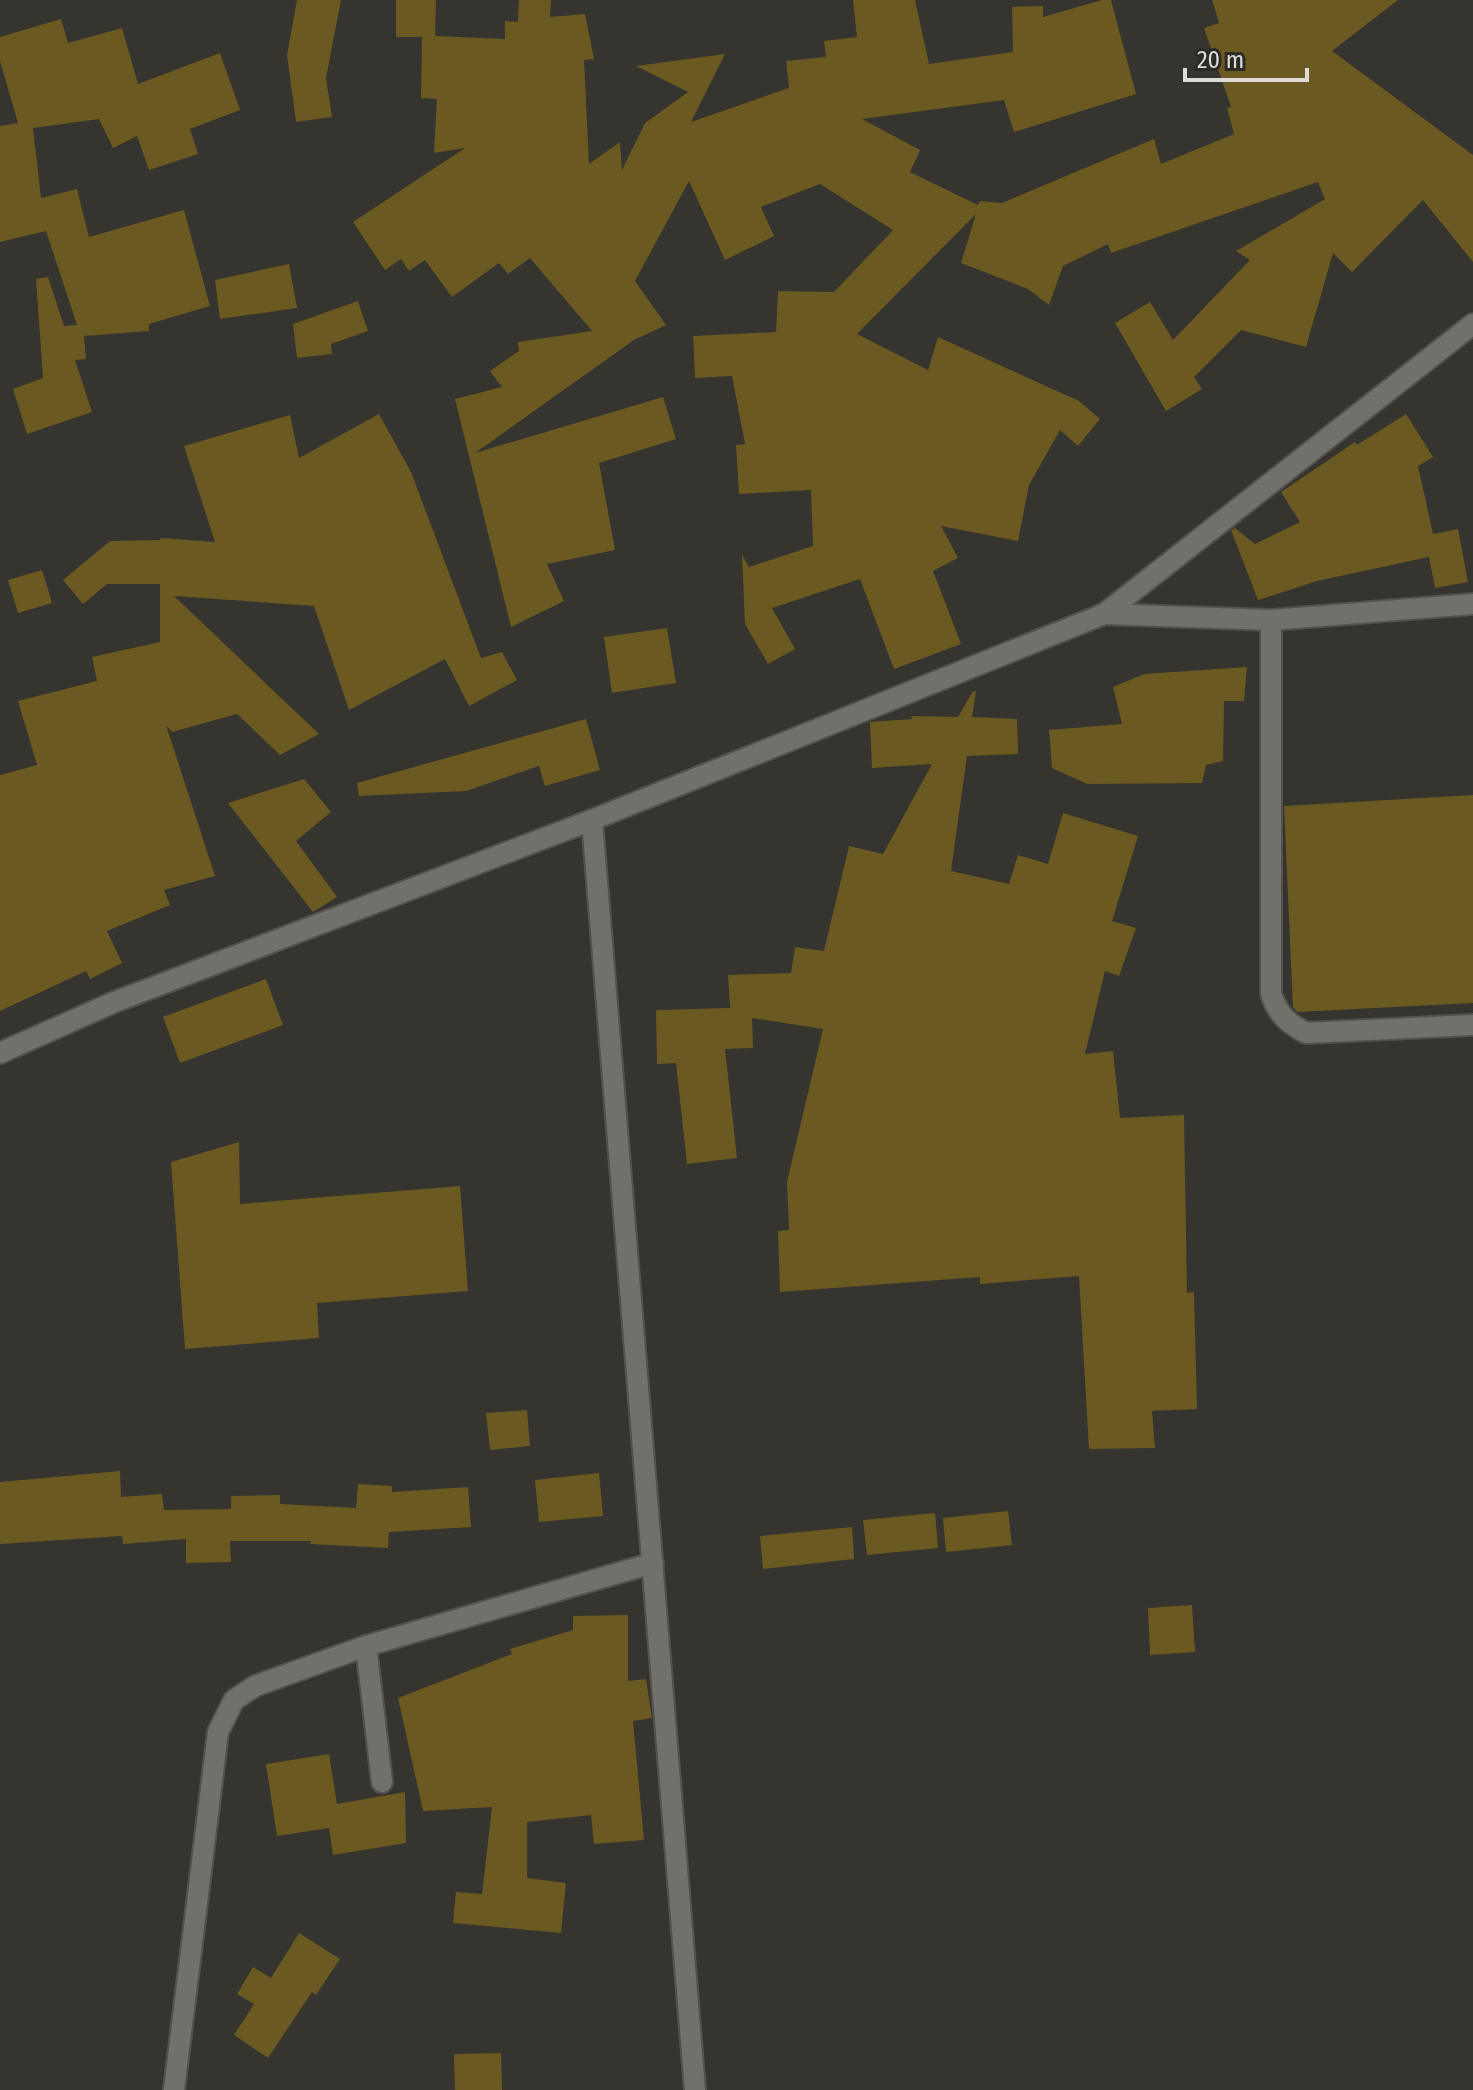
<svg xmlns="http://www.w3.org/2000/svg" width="1473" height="2090" font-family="'Fira Sans Condensed',sans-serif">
<rect width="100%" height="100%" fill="#36342f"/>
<!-- building -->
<g fill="#6a5920">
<polygon points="297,0 341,0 326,78 332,117 296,122 287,55"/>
<polygon points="396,0 436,0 435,36 505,39 505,21 518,22 519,0 551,0 550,17 585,14 594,59 584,60 589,164 620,142 622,170 645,123 688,92 636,66 725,54 691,122 789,88 786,61 826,57 824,41 857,37 853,0 915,0 929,64 1013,52 1012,7 1043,6 1043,17 1102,0 1111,0 1136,94 1014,132 1004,100 862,119 920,150 910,172 978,205 980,201 1002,203 1154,139 1161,164 1234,134 1227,108 1231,107 1204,28 1219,23 1212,0 1398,0 1332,51 1473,155 1473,262 1423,200 1352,272 1333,253 1306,347 1241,330 1194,377 1202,389 1166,411 1115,323 1150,302 1173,340 1250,260 1236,251 1325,199 1318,182 1111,253 1108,244 1063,266 1049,305 1028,289 961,263 976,214 857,334 928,370 938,337 1079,401 1100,419 1078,446 1060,430 1029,485 1018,541 941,526 958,558 933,571 961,644 894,669 860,579 772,608 795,649 768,664 745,624 742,555 749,567 813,546 811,490 739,494 736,445 745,444 732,376 695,378 693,336 776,332 778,291 834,292 893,230 820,184 761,207 774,236 725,260 689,181 635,281 666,325 634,340 475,453 663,397 676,439 599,463 615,550 547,564 564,601 511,627 455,399 502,387 490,371 519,351 518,342 592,331 530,258 508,274 499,263 452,297 425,260 409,271 401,259 385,270 353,222 465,148 434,153 437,99 421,98 422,37 396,37"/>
<polygon points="61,19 68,43 122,28 138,84 220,53 240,110 190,129 198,154 149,170 137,136 113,148 99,119 33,128 41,198 77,189 89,237 184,210 210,306 149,324 149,331 84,336 86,359 75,360 92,412 27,434 13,389 43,378 36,279 48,277 64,326 77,325 46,231 0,242 0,126 18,123 0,61 0,37"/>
<polygon points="289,264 297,308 220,319 215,280"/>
<polygon points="358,301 368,331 331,344 332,354 297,358 293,324"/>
<polygon points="379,414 411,472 481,658 502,652 517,680 469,706 445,659 349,710 314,606 174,596 319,734 280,755 237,714 172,732 166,725 215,876 164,890 170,905 107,931 122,963 90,979 86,971 0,1011 0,775 37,765 18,701 97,681 92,657 160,642 160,584 107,584 83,604 63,580 110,541 160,540 161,538 215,542 184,446 290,415 299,458"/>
<polygon points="1406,414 1433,457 1418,466 1433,534 1458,529 1468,582 1435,588 1429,557 1317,581 1258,600 1231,530 1235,528 1255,544 1300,522 1281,492 1355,442 1357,445"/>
<polygon points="42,570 52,603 18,613 8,580"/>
<polygon points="667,628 676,683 612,693 604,637"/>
<polygon points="1247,667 1244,701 1224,701 1223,761 1206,765 1202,783 1087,784 1052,768 1049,730 1122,724 1113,687 1144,674"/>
<polygon points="973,691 976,691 972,717 1017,719 1018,754 967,756 951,871 1009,884 1018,855 1048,864 1063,813 1138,836 1112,921 1136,928 1119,976 1105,971 1085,1054 1113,1051 1120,1118 1184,1115 1187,1293 1194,1292 1197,1409 1152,1411 1155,1448 1089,1449 1079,1276 980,1284 980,1277 780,1292 778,1231 789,1230 787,1182 823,1029 752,1018 753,1048 725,1049 737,1158 687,1164 676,1063 657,1064 656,1010 730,1008 728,975 791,973 795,947 824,951 849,846 883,854 932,764 872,768 870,722 912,719 911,716 958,717"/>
<polygon points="586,719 600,770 545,786 539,766 466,791 359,796 357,783"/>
<polygon points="304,779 331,812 296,841 337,897 313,912 228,803"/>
<polygon points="1473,795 1473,1003 1297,1012 1293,1007 1284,806"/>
<polygon points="266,979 283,1025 180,1063 163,1017"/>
<polygon points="239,1142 240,1204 460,1186 468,1291 317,1303 319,1338 185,1349 171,1162"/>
<polygon points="527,1410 530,1446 490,1450 486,1413"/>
<polygon points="120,1471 121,1497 162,1494 164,1510 231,1509 231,1496 280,1495 280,1504 356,1508 358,1484 392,1486 392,1492 468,1487 471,1527 389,1532 388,1548 310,1544 311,1541 230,1541 231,1562 186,1563 186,1539 123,1544 122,1536 0,1544 0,1482"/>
<polygon points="599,1473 603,1516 539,1522 535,1480"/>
<polygon points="1008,1511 1012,1545 946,1552 943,1518"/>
<polygon points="935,1513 938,1548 867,1555 863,1520"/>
<polygon points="852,1527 854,1559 763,1569 760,1536"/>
<polygon points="1192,1605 1195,1652 1150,1655 1148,1608"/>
<polygon points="628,1615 628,1681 646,1679 652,1718 633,1721 644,1840 594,1844 591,1815 527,1822 527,1878 566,1883 561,1933 453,1923 456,1892 482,1894 492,1807 423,1811 398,1698 512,1654 510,1649 573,1630 573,1616"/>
<polygon points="329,1754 337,1804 405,1792 406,1843 333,1855 329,1828 277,1836 266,1764"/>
<polygon points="299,1933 340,1959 316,1995 312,1992 268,2058 234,2035 254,2004 237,1994 253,1967 271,1978"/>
<polygon points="501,2053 502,2090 455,2090 454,2054"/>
</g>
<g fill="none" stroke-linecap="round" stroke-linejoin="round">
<defs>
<g id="minor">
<polyline points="1104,614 1271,620 1473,604"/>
<path d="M 1271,620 L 1271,994 C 1278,1014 1287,1023 1306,1033 L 1473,1025"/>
<polyline points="592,820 695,2090"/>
<polyline points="0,1053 112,1003 592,820 1104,614 1473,324"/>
<polyline points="366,1646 382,1782"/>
<polyline points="174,2090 218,1732 234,1700 255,1686 366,1646 653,1563"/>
</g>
</defs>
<!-- minor casing -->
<use href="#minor" stroke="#52514d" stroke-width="24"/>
<!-- minor -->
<use href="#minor" stroke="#72706a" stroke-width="20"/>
</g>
<!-- scale -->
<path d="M1185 68v12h122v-12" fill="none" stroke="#dcdbd8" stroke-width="4"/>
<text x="1197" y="68" font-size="24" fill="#dcdbd8" stroke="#2c2a25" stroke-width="6" paint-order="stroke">20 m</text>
</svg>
